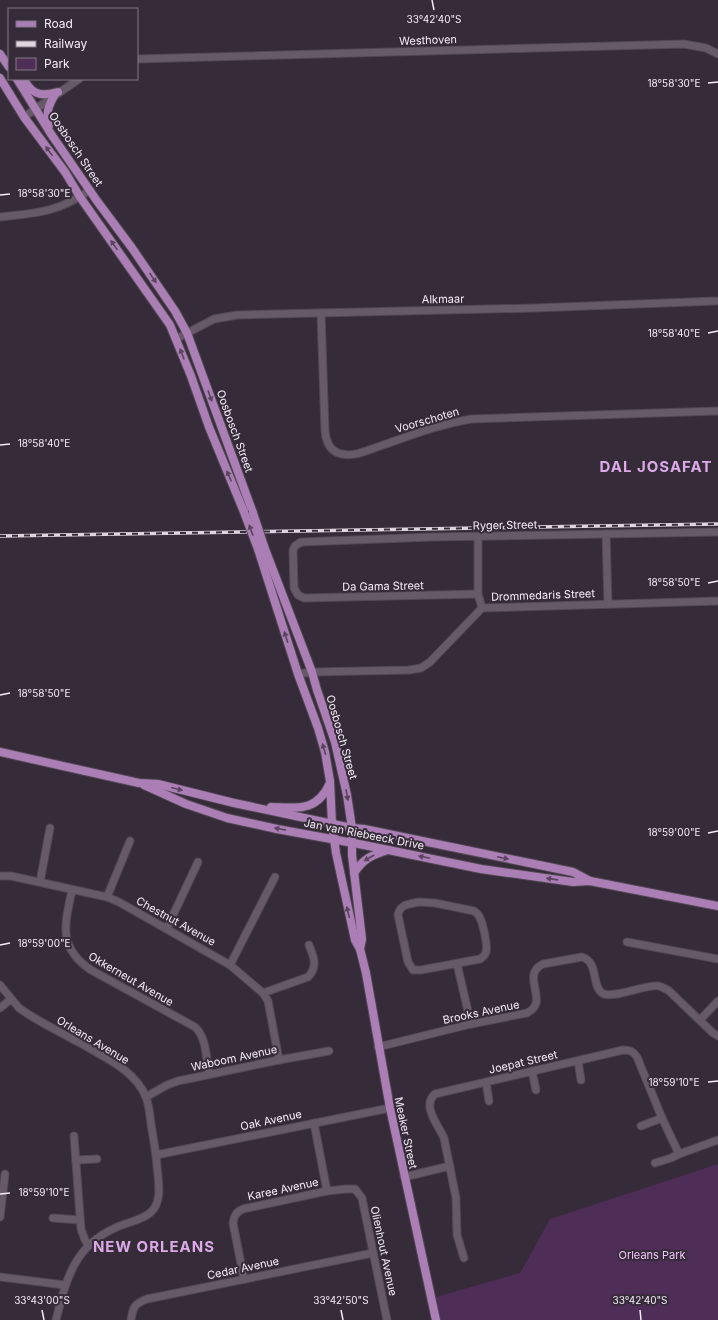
<svg xmlns="http://www.w3.org/2000/svg" width="718" height="1320" font-family="Inter,sans-serif">
<rect width="100%" height="100%" fill="#362b39"/>
<!-- green -->
<polygon fill="#4e2d56" points="718,1164 718,1320 441,1320 436,1297 520,1273 550,1219"/>
<g fill="none" stroke-linecap="round" stroke-linejoin="round">
<defs>
<g id="minor">
<polyline points="137,59 684,44 706,48 718,54"/>
<polyline points="24,117 79,79"/>
<path d="M 0,217 C 37,213 59,212 90,190"/>
<path d="M 321,313 L 325,431 C 326,441 330,452 342,454 C 355,457 371,449 383,445 C 412,435 441,424 471,419 L 718,411"/>
<polyline points="176,339 214,319 237,315 535,308 716,301"/>
<polyline points="606,534 608,604"/>
<polyline points="478,537 478,594 482,608"/>
<polyline points="478,594 304,598 298,595 294,588 293,550 295,546 301,542 432,537 718,532"/>
<polyline points="298,674 312,672 409,670 421,668 430,662 482,608 718,601"/>
<polyline points="0,876 11,876 107,897 119,902 230,965 263,993 268,1001 279,1060"/>
<polyline points="40,882 50,828"/>
<path d="M 72,890 C 65,924 57,947 91,970 L 195,1027 C 207,1038 206,1059 209,1074"/>
<polyline points="107,897 130,841"/>
<path d="M 419,902 L 435,903 L 474,911 C 477,913 479,915 480,918 C 483,924 488,946 486,952 C 485,956 483,957 480,959 L 421,970 L 413,970 L 408,962 L 398,915 C 400,904 409,904 419,902 Z"/>
<polyline points="167,928 198,862"/>
<polyline points="627,942 718,959"/>
<polyline points="457,964 471,1024"/>
<polyline points="230,965 275,877"/>
<path d="M 0,985 L 19,1008 L 31,1016 C 48,1026 65,1035 82,1044 C 105,1058 135,1070 146,1097 C 149,1105 150,1115 151,1124 C 153,1137 156,1151 157,1166 C 158,1180 163,1201 151,1212 C 142,1221 126,1222 115,1228 C 74,1246 66,1280 56,1320"/>
<path d="M 263,993 L 308,977 C 318,967 314,957 309,945"/>
<polyline points="0,1008 11,999"/>
<polyline points="700,1020 718,1001"/>
<path d="M 378,1047 L 471,1024 L 527,1013 C 551,1001 519,976 543,964 L 582,957 C 599,962 591,985 602,993 C 612,1000 645,984 659,986 C 662,987 665,989 668,990 L 713,1033 L 718,1036"/>
<polyline points="578,1061 581,1080"/>
<polyline points="532,1071 536,1090"/>
<polyline points="486,1082 489,1101"/>
<polyline points="146,1097 167,1085 178,1081 279,1060 329,1051"/>
<polyline points="314,1123 327,1191"/>
<polyline points="641,1126 662,1118"/>
<polyline points="74,1136 81,1229 85,1240 88,1245"/>
<polyline points="156,1155 390,1108"/>
<polyline points="76,1160 97,1159"/>
<polyline points="655,1163 671,1158 679,1154"/>
<polyline points="404,1177 450,1166"/>
<polyline points="0,1217 5,1174"/>
<polyline points="53,1218 80,1220"/>
<path d="M 464,1258 L 457,1235 L 456,1198 L 444,1138 C 439,1126 421,1106 435,1094 L 623,1050 C 630,1050 633,1051 637,1057 L 662,1118 L 679,1154 L 718,1140"/>
<polyline points="0,1277 65,1285"/>
<path d="M 244,1279 L 233,1223 C 234,1216 236,1212 243,1209 L 327,1191 L 346,1189 L 355,1189 L 362,1198 L 387,1320"/>
<path d="M 131,1320 C 133,1307 134,1304 147,1299 L 373,1253"/>
</g>
<g id="major">
<polyline points="0,54 9,67"/>
<polyline points="0,78 24,117 65,172 80,197 170,325 191,376 209,427 244,512"/>
<polyline points="17,79 51,134 97,201 132,248 175,311 187,333 253,513"/>
<path d="M 26,83 C 34,96 44,96 58,92"/>
<path d="M 49,125 C 46,111 48,107 55,94"/>
<polyline points="258,549 298,674 318,728 325,752 330,781 332,824 336,853 355,940 360,949 366,973 390,1108 436,1320"/>
<polyline points="265,549 312,672 317,690 335,742 347,795 352,828 352,855 362,939 360,949"/>
<polyline points="0,752 139,783 158,784 234,803 352,828 364,829 573,872 590,881"/>
<polyline points="144,785 186,804 227,818 277,829 364,845 481,869 573,882 590,881 718,906"/>
<path d="M 271,807 C 298,808 317,812 330,783"/>
<path d="M 354,873 C 364,858 372,855 388,850"/>
</g>
</defs>
<!-- minor casing -->
<use href="#minor" stroke="#514853" stroke-width="9"/>
<!-- major casing -->
<use href="#major" stroke="#514853" stroke-width="10"/>
<!-- minor -->
<use href="#minor" stroke="#665a69" stroke-width="7"/>
<!-- major -->
<use href="#major" stroke="#ab7fb5" stroke-width="8"/>
<defs>
<polyline id="rail" points="0,536 718,524"/>
</defs>
<!-- rail casing -->
<use href="#rail" stroke="#ddd6df" stroke-width="3.5"/>
<!-- rail -->
<use href="#rail" stroke="#362b39" stroke-width="2" stroke-dasharray="6" stroke-linecap="butt"/>
<defs>
<g id="major-bridge">
<polyline points="244,512 258,549"/>
<polyline points="253,513 265,549"/>
</g>
</defs>
<!-- major-bridge casing -->
<use href="#major-bridge" stroke="#514853" stroke-width="10" stroke-linecap="butt"/>
<!-- major-bridge -->
<use href="#major-bridge" stroke="#ab7fb5" stroke-width="8"/>
</g>
<!-- one-way arrows -->
<defs><path id="oneway-solid" d="M-6-.8H1V-3.2L6.5 0L1 3.2V.8H-6Z"/></defs>
<g fill="#59445e">
<use href="#oneway-solid" transform="translate(49 151) rotate(-126)"/>
<use href="#oneway-solid" transform="translate(114 245) rotate(-125)"/>
<use href="#oneway-solid" transform="translate(153 278) rotate(56)"/>
<use href="#oneway-solid" transform="translate(182 354) rotate(-112)"/>
<use href="#oneway-solid" transform="translate(210 396) rotate(70)"/>
<use href="#oneway-solid" transform="translate(229 476) rotate(-113)"/>
<use href="#oneway-solid" transform="translate(251 530) rotate(-110)"/>
<use href="#oneway-solid" transform="translate(286 637) rotate(-108)"/>
<use href="#oneway-solid" transform="translate(324 749) rotate(-106)"/>
<use href="#oneway-solid" transform="translate(177 789) rotate(14)"/>
<use href="#oneway-solid" transform="translate(347 795) rotate(80)"/>
<use href="#oneway-solid" transform="translate(280 829) rotate(-169)"/>
<use href="#oneway-solid" transform="translate(424 857) rotate(-168)"/>
<use href="#oneway-solid" transform="translate(369 858) rotate(150)"/>
<use href="#oneway-solid" transform="translate(503 858) rotate(12)"/>
<use href="#oneway-solid" transform="translate(552 879) rotate(-172)"/>
<use href="#oneway-solid" transform="translate(348 912) rotate(-104)"/>
</g>
<!-- ticks -->
<path fill="none" stroke="#f3ecf5" stroke-width="1.5" d="M 432,0 L 434,10M 708,83 L 718,82M 0,195 L 10,194M 708,333 L 718,331M 0,445 L 10,444M 708,583 L 718,581M 0,695 L 10,693M 708,833 L 718,831M 0,945 L 10,943M 708,1082 L 718,1081M 0,1194 L 10,1193M 42,1310 L 44,1320M 341,1310 L 343,1320M 640,1310 L 641,1320"/>
<g text-anchor="middle" dominant-baseline="central" stroke-width="4" stroke-linejoin="round" paint-order="stroke">
<!-- street labels -->
<g font-size="11" fill="#f3ecf5" stroke="#362b39">
<text transform="translate(428 40) rotate(-2)">Westhoven</text>
<text transform="translate(76 149) rotate(56)">Oosbosch Street</text>
<text transform="translate(443 299) rotate(-1)">Alkmaar</text>
<text transform="translate(427 420) rotate(-16)">Voorschoten</text>
<text transform="translate(235 431) rotate(70)">Oosbosch Street</text>
<text transform="translate(505 525) rotate(-1)">Ryger Street</text>
<text transform="translate(383 586) rotate(-1)">Da Gama Street</text>
<text transform="translate(543 595) rotate(-2)">Drommedaris Street</text>
<text transform="translate(342 737) rotate(74)">Oosbosch Street</text>
<text transform="translate(364 834) rotate(11)">Jan van Riebeeck Drive</text>
<text transform="translate(176 921) rotate(29)">Chestnut Avenue</text>
<text transform="translate(131 979) rotate(30)">Okkerneut Avenue</text>
<text transform="translate(481 1012) rotate(-12)">Brooks Avenue</text>
<text transform="translate(93 1040) rotate(31)">Orleans Avenue</text>
<text transform="translate(234 1058) rotate(-12)">Waboom Avenue</text>
<text transform="translate(523 1062) rotate(-13)">Joepat Street</text>
<text transform="translate(271 1120) rotate(-12)">Oak Avenue</text>
<text transform="translate(406 1133) rotate(78)">Meaker Street</text>
<text transform="translate(283 1189) rotate(-12)">Karee Avenue</text>
<text transform="translate(384 1251) rotate(78)">Olienhout Avenue</text>
<text transform="translate(243 1268) rotate(-12)">Cedar Avenue</text>
</g>
<!-- park labels -->
<g font-size="11" fill="#f2c4fc" stroke="#362b39">
<text x="652" y="1255">Orleans Park</text>
</g>
<!-- district labels -->
<g font-size="15" font-weight="bold" letter-spacing="1" fill="#dbaae7" stroke="#362b39">
<text x="656" y="466">DAL JOSAFAT</text>
<text x="154" y="1246">NEW ORLEANS</text>
</g>
</g>
<g font-size="10" text-anchor="middle" fill="#f3ecf5" stroke="#362b39" stroke-width="4" stroke-linejoin="round" paint-order="stroke">
<text x="434" y="23">33°42'40"S</text>
<text x="674" y="87">18°58'30"E</text>
<text x="44" y="197">18°58'30"E</text>
<text x="674" y="337">18°58'40"E</text>
<text x="44" y="447">18°58'40"E</text>
<text x="674" y="586">18°58'50"E</text>
<text x="44" y="697">18°58'50"E</text>
<text x="674" y="836">18°59'00"E</text>
<text x="44" y="947">18°59'00"E</text>
<text x="674" y="1086">18°59'10"E</text>
<text x="44" y="1196">18°59'10"E</text>
<text x="42" y="1304">33°43'00"S</text>
<text x="341" y="1304">33°42'50"S</text>
<text x="640" y="1304">33°42'40"S</text>
</g>
<!-- legend -->
<rect x="8" y="8" width="130" height="72" fill="#362b39" stroke="#827884"/>
<rect x="16" y="21" width="20" height="6" fill="#ab7fb5" stroke="#827884"/>
<text x="44" y="28" font-size="12" fill="#f3ecf5">Road</text>
<rect x="16" y="41" width="20" height="6" fill="#ddd6df" stroke="#827884"/>
<text x="44" y="48" font-size="12" fill="#f3ecf5">Railway</text>
<rect x="16" y="58" width="20" height="12" fill="#4e2d56" stroke="#827884"/>
<text x="44" y="68" font-size="12" fill="#f3ecf5">Park</text>
</svg>
